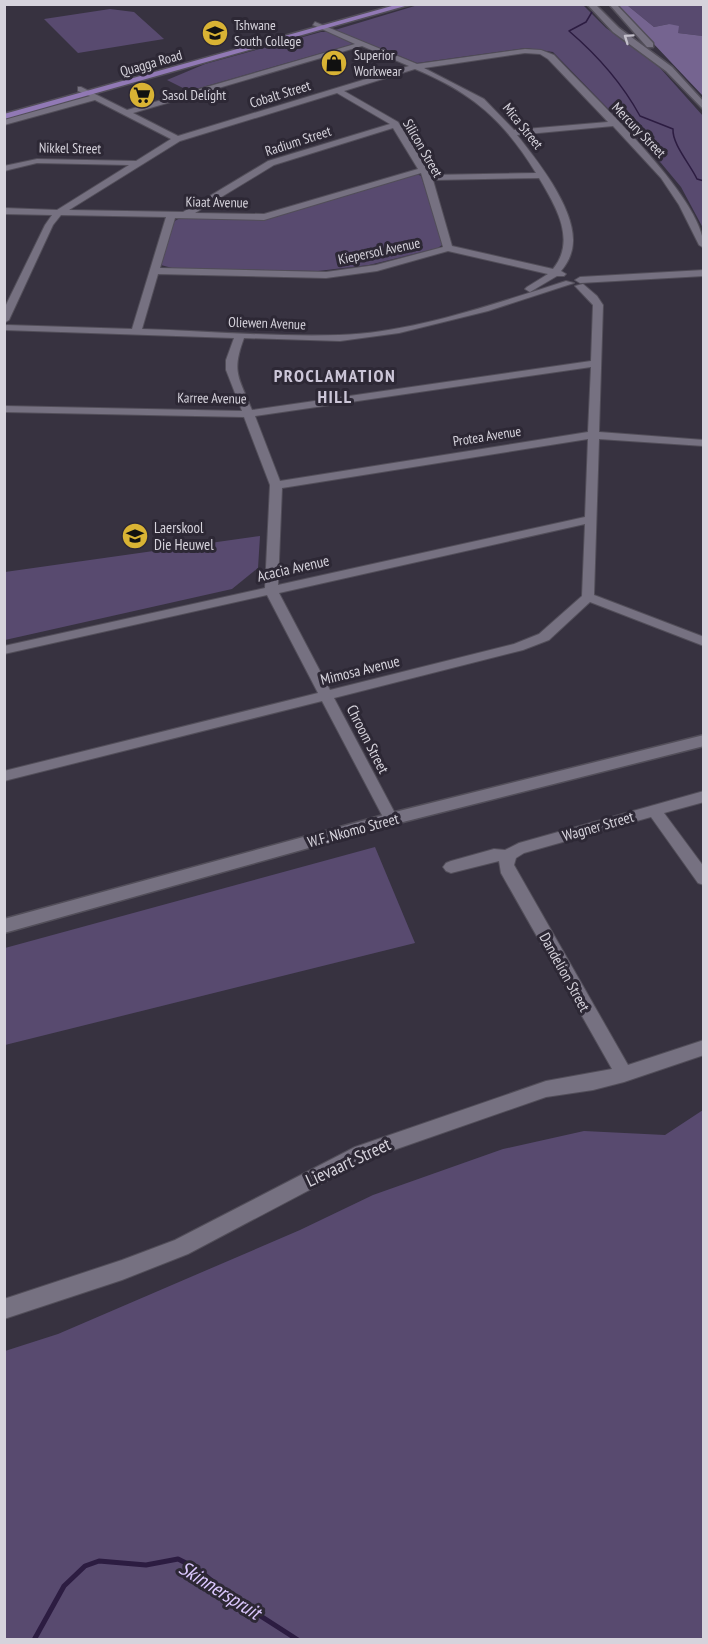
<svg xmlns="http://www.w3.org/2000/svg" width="708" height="1644" font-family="'PT Sans Narrow',sans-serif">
<rect width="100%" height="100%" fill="#373240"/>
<!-- green -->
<g fill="#584a6f">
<polygon points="418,5 583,5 606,28 652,59 703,116 703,228 681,187 661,163 553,52 526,48 417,63 335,30"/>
<polygon points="627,5 703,5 703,36 678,33 669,24 654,27"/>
<polygon points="110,9 134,12 164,39 78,53 44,19"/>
<polygon points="321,32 329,32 353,44 189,91 167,80 205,64"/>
<polygon points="417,174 421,176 443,244 438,248 369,265 318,271 172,268 161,265 173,222 182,217 272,217"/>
<polygon points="260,536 258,568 232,589 5,640 5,572"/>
<polygon points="375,847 415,943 5,1045 5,948"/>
<polygon points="703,1110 703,1639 5,1639 5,1351 58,1334 300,1230 373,1195 503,1149 584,1131 665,1135"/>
</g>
<!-- forest -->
<polygon fill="#756490" points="616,4 627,5 654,27 669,24 679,26 678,33 703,36 703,96"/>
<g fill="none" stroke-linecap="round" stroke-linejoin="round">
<!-- stream-far1 -->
<path stroke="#2c1c41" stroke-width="1.5" d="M 592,12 L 586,22 L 569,31 C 597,55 622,83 640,116 L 673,129 C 672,144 690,164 697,179 L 704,181"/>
<!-- stream -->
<polyline stroke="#2c1c41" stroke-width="5" points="34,1640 64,1586 85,1566 99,1561 146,1565 178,1559 196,1568 234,1599 298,1640"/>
<defs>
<g id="minor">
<path d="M 315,22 L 417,64 L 525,49 L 541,50 L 554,55 C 590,94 704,197 704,248 L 699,245 L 679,205 L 661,178 L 613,126 L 517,135 C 537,160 574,207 573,241 C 573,252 568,263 561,271 L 566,274 L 564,276 L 557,276 L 530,292 L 525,289 L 527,287 L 548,274 L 448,251 L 377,271 L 326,278 L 158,274 L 142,329 C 207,331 274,337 339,335 C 412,333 497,303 566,281 L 574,283 L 488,311 L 399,333 L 340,341 L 244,338 C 231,373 239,377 252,410 L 591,361 L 593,305 L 575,286 L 583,284 L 597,296 L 603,305 L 599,432 L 704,440 L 704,446 L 599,439 L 594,595 L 704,637 L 704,646 L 590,602 L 549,640 L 523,650 L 334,698 L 398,819 L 396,823 L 386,823 L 384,819 L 322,701 L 4,781 L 4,771 L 318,693 L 267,595 L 4,654 L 4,646 L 265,588 L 270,485 L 244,417 L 4,412 L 4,406 L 242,411 L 226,370 L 226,360 L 234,338 L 4,330 L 4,326 L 7,325 L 132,329 L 166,217 L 61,215 L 53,225 L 9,320 L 4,323 L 4,309 L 45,225 L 52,215 L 4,214 L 4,208 L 57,210 L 129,165 L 37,163 L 4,171 L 4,166 L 37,159 L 136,161 L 171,139 L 95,100 L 4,125 L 4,120 L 90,96 L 78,91 L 78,87 L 81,87 L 127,110 L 355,44 L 313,25 ZM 362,46 L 409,66 L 178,136 L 133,113 ZM 525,53 L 540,54 L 548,59 L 608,122 L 514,130 L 484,99 L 424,68 ZM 415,69 C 473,93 504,121 536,173 L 431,175 L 398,122 L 344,91 ZM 337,93 L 390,124 L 268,161 L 183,212 L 69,210 L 180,141 ZM 393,128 L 418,169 L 264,214 L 195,213 L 274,165 ZM 421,173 L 443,247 L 376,265 L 326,272 L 160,268 L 175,218 L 264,220 ZM 539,178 C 555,205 577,240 553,269 L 452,246 L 433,180 ZM 591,367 L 588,432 L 280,481 L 255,416 ZM 588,439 L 585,517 L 278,585 L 282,488 ZM 585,524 L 582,596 L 539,634 L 514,644 L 330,690 L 279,593 Z"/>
<polygon points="704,270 704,276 580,283 575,280 580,277"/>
<polygon points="704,791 704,802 664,813 704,867 704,885 698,883 651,817 524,853 516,858 514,865 628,1065 704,1040 704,1055 624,1082 593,1090 546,1097 368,1159 188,1254 122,1280 4,1319 4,1299 122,1260 175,1240 355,1147 546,1081 612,1069 501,873 499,861 451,873 446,871 443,867 446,863 451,861 494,849 505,850 519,843"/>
</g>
<g id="secondary">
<polygon points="587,4 595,4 619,28 672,67 704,102 704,110 666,71 613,32"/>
<polygon points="609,4 616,4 653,43 653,47 647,47"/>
<polygon points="704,735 704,746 391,825 4,933 4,919 391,813"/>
</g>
<polygon id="primary" points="399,4 412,4 4,119 4,114"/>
</defs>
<!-- minor casing -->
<use href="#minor" stroke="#524e59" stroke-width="2"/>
<!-- secondary casing -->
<use href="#secondary" stroke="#524e59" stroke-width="3"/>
<!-- primary casing -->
<use href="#primary" stroke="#524e59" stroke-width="3"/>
<!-- minor -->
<use href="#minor" fill="#767181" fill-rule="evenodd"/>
<!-- secondary -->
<use href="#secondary" fill="#767181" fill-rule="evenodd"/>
<!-- primary -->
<use href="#primary" fill="#9179b5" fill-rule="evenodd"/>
</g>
<!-- one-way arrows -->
<defs><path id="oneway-chevron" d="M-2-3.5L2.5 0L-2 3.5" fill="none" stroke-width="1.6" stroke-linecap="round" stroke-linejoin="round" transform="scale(1.5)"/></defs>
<use stroke="#c3bfca" href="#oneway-chevron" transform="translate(628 38) rotate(-145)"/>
<!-- icons -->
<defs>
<symbol id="university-disc" viewBox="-11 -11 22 22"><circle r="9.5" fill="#d9b334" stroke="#2d2835"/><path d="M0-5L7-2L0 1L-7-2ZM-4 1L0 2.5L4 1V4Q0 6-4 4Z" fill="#111"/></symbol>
<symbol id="shop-disc" viewBox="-11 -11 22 22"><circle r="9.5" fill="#d9b334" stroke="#2d2835"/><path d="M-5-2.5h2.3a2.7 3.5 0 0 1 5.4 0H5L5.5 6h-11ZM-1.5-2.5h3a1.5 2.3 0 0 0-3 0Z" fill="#111"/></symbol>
<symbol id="supermarket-disc" viewBox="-11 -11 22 22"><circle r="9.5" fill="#d9b334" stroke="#2d2835"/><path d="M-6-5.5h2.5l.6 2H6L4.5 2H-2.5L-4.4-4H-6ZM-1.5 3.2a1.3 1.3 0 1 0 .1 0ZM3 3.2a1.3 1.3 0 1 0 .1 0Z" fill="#111"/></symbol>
<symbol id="school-disc" viewBox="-11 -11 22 22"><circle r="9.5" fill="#d9b334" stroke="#2d2835"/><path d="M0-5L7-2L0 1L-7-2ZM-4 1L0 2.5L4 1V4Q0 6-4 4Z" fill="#111"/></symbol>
</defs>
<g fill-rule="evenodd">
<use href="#university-disc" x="200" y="18" width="30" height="30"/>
<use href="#shop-disc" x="319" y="48" width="30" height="30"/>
<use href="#supermarket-disc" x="127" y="80" width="30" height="30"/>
<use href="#school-disc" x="120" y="521" width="30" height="30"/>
</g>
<g text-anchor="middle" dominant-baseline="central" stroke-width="6" stroke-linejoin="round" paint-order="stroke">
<!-- far-poi labels -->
<g font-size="14" fill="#d6d3dc" stroke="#2d2835" text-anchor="start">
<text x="234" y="25">Tshwane<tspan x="234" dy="16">South College</tspan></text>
<text x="354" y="55">Superior<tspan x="354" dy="16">Workwear</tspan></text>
<text x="162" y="95">Sasol Delight</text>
</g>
<!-- far-street labels -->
<g font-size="14" fill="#d6d3dc" stroke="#2d2835">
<text transform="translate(151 63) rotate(-16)">Quagga Road</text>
<text transform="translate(280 94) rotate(-17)">Cobalt Street</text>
<text transform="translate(523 126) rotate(51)">Mica Street</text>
<text transform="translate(639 130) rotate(46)">Mercury Street</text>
<text transform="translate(298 141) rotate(-18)">Radium Street</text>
<text transform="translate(70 148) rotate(1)">Nikkel Street</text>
<text transform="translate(423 148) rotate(60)">Silicon Street</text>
<text transform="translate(217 202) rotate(1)">Kiaat Avenue</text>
<text transform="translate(379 251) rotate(-12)">Kiepersol Avenue</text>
<text transform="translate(267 323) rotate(2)">Oliewen Avenue</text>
<text transform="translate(212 398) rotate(1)">Karree Avenue</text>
<text transform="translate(487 436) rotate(-9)">Protea Avenue</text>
</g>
<!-- poi labels -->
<g font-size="15" fill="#d6d3dc" stroke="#2d2835" text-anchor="start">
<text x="154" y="527">Laerskool<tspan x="154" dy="17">Die Heuwel</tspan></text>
</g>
<!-- street labels -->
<g font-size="15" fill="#d6d3dc" stroke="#2d2835">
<text transform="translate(293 568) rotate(-13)">Acacia Avenue</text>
<text transform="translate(360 670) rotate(-14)">Mimosa Avenue</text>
<text transform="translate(368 739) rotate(63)">Chroom Street</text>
<text transform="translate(598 826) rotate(-16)">Wagner Street</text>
<text transform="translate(353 830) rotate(-15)">W.F. Nkomo Street</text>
<text transform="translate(565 972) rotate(61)">Dandelion Street</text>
</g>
<!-- far-district labels -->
<g font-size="18" font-weight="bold" letter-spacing="1.5" fill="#ccc6d8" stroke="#2d2835">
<text x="335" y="375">PROCLAMATION<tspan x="335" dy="21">HILL</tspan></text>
</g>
<!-- near-street labels -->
<g font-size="18" fill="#d6d3dc" stroke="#2d2835">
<text transform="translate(348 1162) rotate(-25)">Lievaart Street</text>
</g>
<!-- near-water labels -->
<g font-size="20" font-style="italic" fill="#dbc7fe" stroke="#2d2835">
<text transform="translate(220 1590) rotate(32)">Skinnerspruit</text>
</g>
</g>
<!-- border -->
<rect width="708" height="1644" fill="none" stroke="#d6d3dc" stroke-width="12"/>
</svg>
